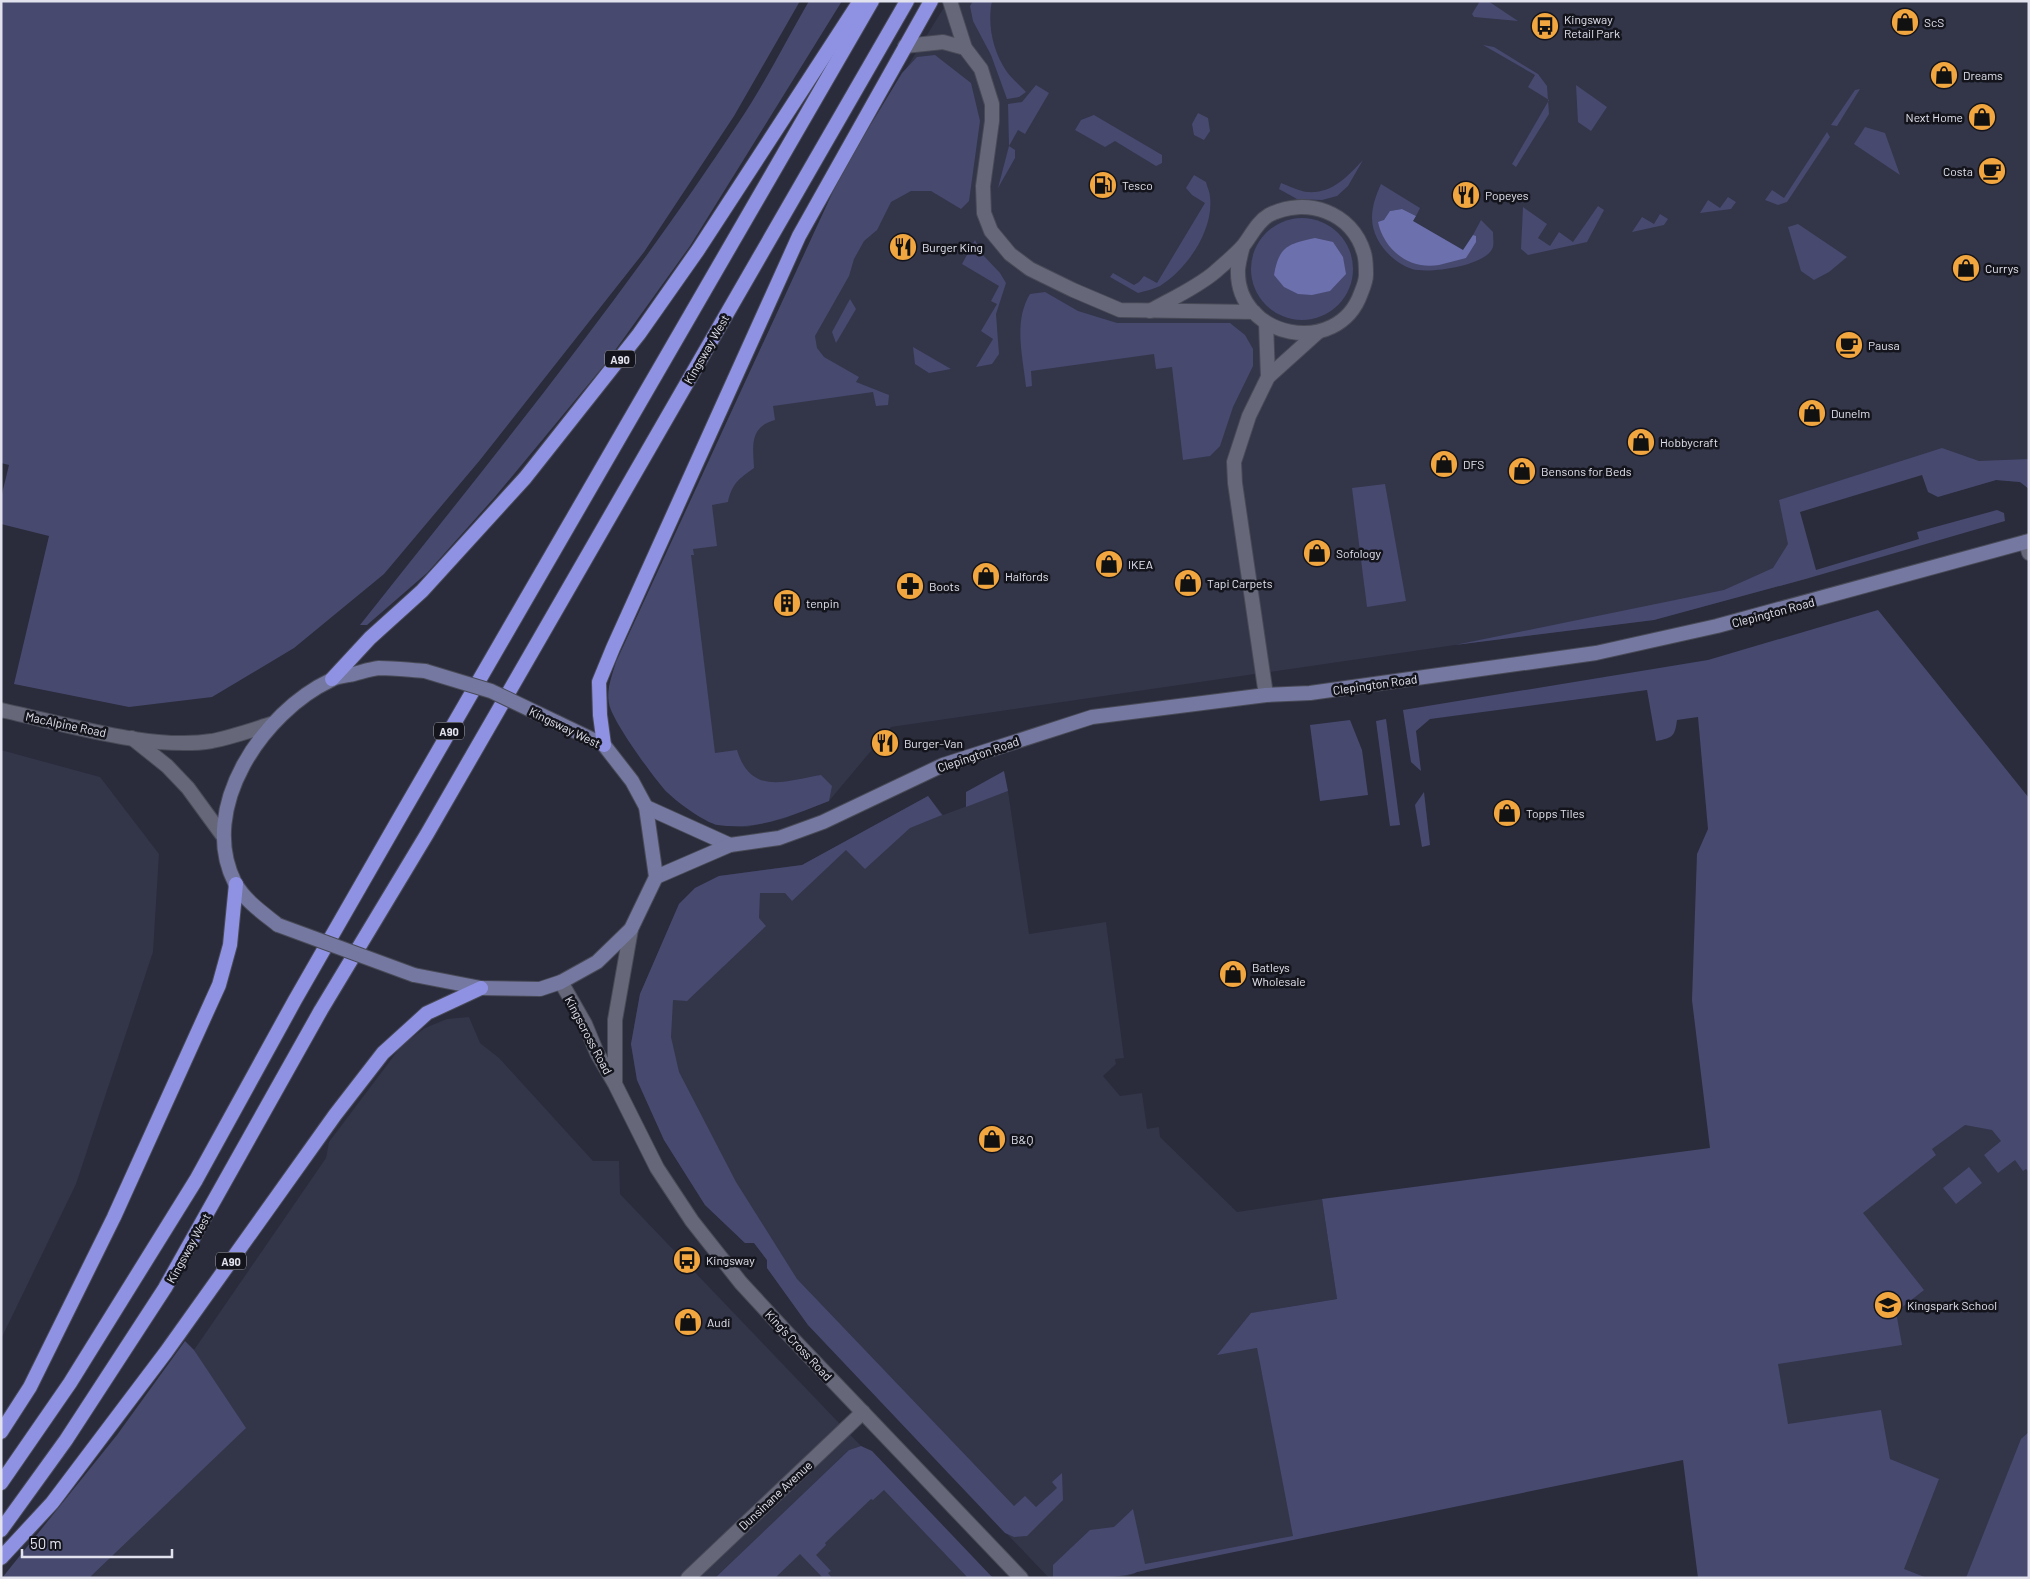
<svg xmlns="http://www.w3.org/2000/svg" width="2030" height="1579" font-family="Barlow,sans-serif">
<rect width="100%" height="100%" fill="#2a2c3b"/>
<!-- built -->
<g fill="#333549">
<polygon points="948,1 2029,1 2029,489 2020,482 1996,480 1955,492 1944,456 1789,502 1809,578 1654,620 1455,645 891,727 829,801 783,819 747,827 716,825 698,815 665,791 632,746 614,716 609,706 609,687 616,662 842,172"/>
<polygon points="1,750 100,777 159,854 153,952 76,1184 1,1339"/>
<polygon points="1008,791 1029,934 1106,922 1124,1058 1115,1059 1116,1064 1103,1076 1120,1096 1142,1093 1147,1129 1159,1127 1160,1137 1237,1212 1322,1199 1337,1299 1252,1313 1218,1354 1257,1348 1294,1536 1137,1572 1134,1574 1121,1578 1049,1578 808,1325 767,1268 767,1260 754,1243 745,1243 705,1205 664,1140 637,1080 631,1044 640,994 679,904 695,888 719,876 802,865 928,796 943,815"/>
<polygon points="469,1017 480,1043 499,1058 593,1161 619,1161 620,1194 861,1446 849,1450 715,1578 43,1578 202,1363 194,1350 326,1158 329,1142 402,1045 425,1028 447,1019"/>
<polygon points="2029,1033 2029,1578 1765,1578 1750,1258"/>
<polygon points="880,1478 979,1578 753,1578"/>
</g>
<!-- green -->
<g fill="#47496f">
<polygon points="1,1 800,1 734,116 644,252 480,460 384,574 294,648 212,697 129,707 14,684 49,536 1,524 1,498 9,465 1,463"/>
<path d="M 809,1 L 842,1 L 690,246 L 606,363 L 494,498 L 427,573 L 367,625 L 360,625 C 490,461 624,297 739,122 C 765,83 786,41 809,1 Z"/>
<path d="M 973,1 L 992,1 C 987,25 993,52 1007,72 C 1012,79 1020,85 1026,92 L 1019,97 L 1007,99 L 991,55 L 973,21 L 970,6 Z"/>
<polygon points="1480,1 1488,1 1518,21 1474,17 1472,14"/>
<polygon points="1483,45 1494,47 1538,74 1547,86 1549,114 1516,167 1512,164 1549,100 1528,87 1535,75"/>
<path d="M 935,55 L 971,83 L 980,121 L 969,201 L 961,209 L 931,191 L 911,191 L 891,202 L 877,230 L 864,241 L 854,259 L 849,276 L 815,336 L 817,348 L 824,357 L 859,377 L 856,382 L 889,395 L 888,405 L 876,406 L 873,392 L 773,406 L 775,420 C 749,427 753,446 754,468 C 739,479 732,483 728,502 L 712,505 L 717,546 L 693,549 L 694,555 L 691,555 L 715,753 L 737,750 C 751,796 785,781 821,775 L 832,786 L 829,801 C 793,815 758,831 718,825 C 705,823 674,800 665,790 C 651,774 616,726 610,707 C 605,692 612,676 616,662 L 842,172 L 902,73 L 917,57 Z"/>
<polygon points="1036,85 1049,93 1025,134 1018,130 1009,146 1015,150 1015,158 998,188 1009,146 1008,104 1022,102"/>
<polygon points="1576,85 1607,107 1591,131 1578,122"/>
<polygon points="1860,89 1837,126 1831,125 1855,90"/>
<polygon points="1198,113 1208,118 1210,131 1204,140 1194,135 1192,124"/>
<polygon points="1094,115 1162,155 1162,163 1156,166 1115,141 1105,147 1075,130 1081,120"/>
<polygon points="1865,127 1885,133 1900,175 1854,144"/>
<polygon points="1827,132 1830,137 1787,202 1778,205 1765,200 1772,190 1784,198"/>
<path d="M 1363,160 L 1348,186 L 1337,196 L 1322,200 L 1297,199 L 1279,189 L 1281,183 C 1289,186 1299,191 1307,192 C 1332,194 1347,177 1363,160 Z"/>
<path d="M 1194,175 L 1206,182 C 1207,187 1210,192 1210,197 C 1214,230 1187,269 1160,286 C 1154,289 1145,291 1138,293 L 1110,277 L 1113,273 L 1134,285 L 1139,282 L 1144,276 L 1157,283 L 1205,203 L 1192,195 L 1186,188 Z"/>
<path d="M 1381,184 L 1420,208 L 1416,216 L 1402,209 L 1390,211 L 1466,258 L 1476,237 L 1473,235 L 1481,220 L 1493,232 C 1493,236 1494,243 1493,247 C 1487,266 1429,274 1412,269 C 1391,262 1372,240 1372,218 C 1372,206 1376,195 1381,184 Z"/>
<polygon points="1728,197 1736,202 1731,209 1700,213 1708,200 1720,208"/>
<polygon points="1598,206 1604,210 1587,242 1528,255 1521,249 1523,207 1547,224 1538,238 1550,246 1559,232 1573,242"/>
<polygon points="1660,214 1668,219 1664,225 1632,232 1642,217 1654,224"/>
<circle cx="1302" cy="269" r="51"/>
<polygon points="1798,224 1847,257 1829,272 1814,280 1801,271 1788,227"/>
<polygon points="975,240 982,254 1000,273 1006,283 996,314 999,354 992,364 976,367 993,339 981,331 997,304 991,301 999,286 962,264"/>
<path d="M 1045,292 L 1078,311 L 1117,323 L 1230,323 L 1245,335 L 1253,349 L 1253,366 L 1233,407 L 1220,446 L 1210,456 L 1183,460 L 1172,367 L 1156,369 L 1154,354 L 1031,371 L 1032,386 L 1026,387 C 1023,357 1013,322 1030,294 Z"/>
<polygon points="850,299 856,309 836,343 832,332"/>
<polygon points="913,347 951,369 929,373 915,364"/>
<polygon points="1942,448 1979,461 2029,459 2029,489 2020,482 1996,480 1938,497 1928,492 1922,475 1800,512 1816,570 1919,539 1917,532 1997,510 2004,513 2005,521 1809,578 1654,620 1455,645 1724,590 1773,568 1788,544 1779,500"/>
<polygon points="1385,484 1406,601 1367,607 1352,488"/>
<path d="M 1878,610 L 2029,798 L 2029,1172 L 2026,1169 L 2023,1171 L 2015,1160 L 1998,1173 L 1984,1155 L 2001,1141 L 1992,1130 L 1965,1125 L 1932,1149 L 1936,1155 L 1863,1213 L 1924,1290 L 1896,1312 L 1902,1345 L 1778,1364 L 1788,1424 L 1881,1410 L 1890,1459 L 1939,1479 L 1904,1569 L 1927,1578 L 1698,1578 L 1683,1460 L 1137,1572 C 1124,1579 1071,1578 1053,1578 L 1053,1565 L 1090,1530 L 1114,1527 L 1133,1509 L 1145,1564 L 1293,1536 L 1257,1348 L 1217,1355 L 1251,1313 L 1337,1299 L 1322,1199 L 1710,1148 L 1692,1000 L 1697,854 L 1708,829 L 1698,717 L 1677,720 C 1675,736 1673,738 1656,741 L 1647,690 L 1430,719 L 1416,731 L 1421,771 L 1411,762 L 1403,710 L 1708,660 Z"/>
<polygon points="1386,719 1400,825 1390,826 1376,721"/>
<polygon points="1350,720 1362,750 1368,795 1320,801 1310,725"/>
<polygon points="1004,771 1008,791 966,807 966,792"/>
<polygon points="1424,792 1430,845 1422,847 1415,805"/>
<polygon points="928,796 942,815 910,828 865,869 846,850 792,901 785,893 760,893 759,918 766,926 687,1001 673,1000 671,1037 679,1072 736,1182 797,1279 1014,1506 1025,1496 1036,1507 1057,1488 1052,1482 1062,1473 1063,1500 1027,1536 1014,1537 1005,1533 808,1325 767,1268 767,1260 754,1243 745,1243 705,1205 664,1140 637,1080 631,1044 640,994 679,904 695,888 719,876 802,865"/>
<polygon points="1969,1167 1982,1183 1956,1204 1943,1188"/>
<polygon points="185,1341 194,1350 246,1428 89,1578 2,1578 117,1435"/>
<polygon points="2029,1432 2029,1578 1966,1578 2021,1439"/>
<polygon points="861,1446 872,1451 993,1578 968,1578 884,1490 873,1500 871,1499 825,1543 826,1545 816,1555 831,1571 828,1573 832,1578 823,1578 800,1554 775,1578 715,1578 849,1450"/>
</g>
<!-- water -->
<g fill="#6c70ad">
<path d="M 1402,209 L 1416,216 L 1413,221 L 1463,250 L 1473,235 L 1476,236 L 1476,242 L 1466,258 C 1457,260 1448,263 1439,265 C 1409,270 1384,250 1378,222 L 1384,220 L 1390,211 Z"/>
<path d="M 1315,238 L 1333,242 L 1343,257 L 1346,274 L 1330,291 L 1312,295 L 1298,294 L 1284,287 L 1274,275 C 1279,246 1288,244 1315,238 Z"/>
</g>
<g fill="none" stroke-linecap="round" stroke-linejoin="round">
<defs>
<g id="minor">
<polyline points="950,1 965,48 981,69 992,104 992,121 983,186 984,213 991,231 1010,254 1030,269 1073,290 1120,310 1254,312"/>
<polyline points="905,46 943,42 965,48"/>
<path d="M 1150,311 C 1171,299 1196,288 1215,272 C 1224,264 1235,255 1243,246 C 1251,236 1257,222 1269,215 C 1306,196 1352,212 1364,253 C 1366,259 1366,268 1366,275 C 1366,281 1363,288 1361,293 C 1338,359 1235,338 1238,269 C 1239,261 1241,253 1243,246"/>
<polyline points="1266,323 1268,377"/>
<polyline points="1266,695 1235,483 1234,462 1249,416 1268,377 1318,332"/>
<polyline points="688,1578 863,1412"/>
</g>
<g id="tertiary">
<polyline points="2026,542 2029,553"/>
<path d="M 1,710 C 62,723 151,751 212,741 C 232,737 252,730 271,724"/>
<polyline points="132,738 167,766 188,788 223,836"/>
<polyline points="561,982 585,1024 597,1053 615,1084 657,1168 692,1221 741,1283 789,1335 1021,1578"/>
<polyline points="615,1082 615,1020 631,929"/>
</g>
<g id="secondary">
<polyline points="646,807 730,845"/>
<polyline points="656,877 730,845 779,838 823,822 943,765 1092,717 1266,695 1310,693 1596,653 1717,626 2029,541"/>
<path d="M 278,925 C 263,913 245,901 235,883 C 197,808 263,712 331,680 C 336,677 343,676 349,675 C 359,673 369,669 379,668 C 394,668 410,670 425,671"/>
<polyline points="414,975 481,988 540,989 561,982 597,962 631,929 656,877 646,807 632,781 604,745 556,722"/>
</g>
<g id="trunk">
<polyline points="332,679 370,638 422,591 525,478 639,334 698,250 860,1"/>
<polyline points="604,745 600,715 599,682 613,648 799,236 931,1"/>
<polyline points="1,1432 30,1387 114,1217 219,985 230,945 236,884"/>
<polyline points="1,1483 70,1383 196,1180 295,1000 400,817 872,1"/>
<polyline points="1,1530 66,1440 165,1288 321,1010 427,834 907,1"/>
<polyline points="1,1558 52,1503 166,1352 335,1115 383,1053 427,1013 481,988"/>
</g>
</defs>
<!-- minor casing -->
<use href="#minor" stroke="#494a57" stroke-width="16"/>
<!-- tertiary casing -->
<use href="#tertiary" stroke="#494a57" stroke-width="16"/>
<!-- secondary casing -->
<use href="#secondary" stroke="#494a57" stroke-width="16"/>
<!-- trunk casing -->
<use href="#trunk" stroke="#494a57" stroke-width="16"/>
<!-- minor -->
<use href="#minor" stroke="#66687a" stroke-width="14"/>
<!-- tertiary -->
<use href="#tertiary" stroke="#66687a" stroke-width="14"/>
<!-- secondary -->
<use href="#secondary" stroke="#7578a1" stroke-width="14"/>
<!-- trunk -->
<use href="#trunk" stroke="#8f92e3" stroke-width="14"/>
<defs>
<g id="secondary-bridge">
<polyline points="425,671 491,691 556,722"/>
<polyline points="278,925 414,975"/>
</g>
</defs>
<!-- secondary-bridge casing -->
<use href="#secondary-bridge" stroke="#494a57" stroke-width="16" stroke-linecap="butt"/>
<!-- secondary-bridge -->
<use href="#secondary-bridge" stroke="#7578a1" stroke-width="14"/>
</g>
<!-- icons -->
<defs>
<symbol id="shop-disc" viewBox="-11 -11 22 22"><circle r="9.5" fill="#f1a640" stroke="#14151c"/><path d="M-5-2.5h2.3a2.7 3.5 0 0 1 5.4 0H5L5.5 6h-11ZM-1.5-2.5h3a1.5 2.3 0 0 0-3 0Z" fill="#111"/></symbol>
<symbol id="bus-disc" viewBox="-11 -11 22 22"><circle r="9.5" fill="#f1a640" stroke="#14151c"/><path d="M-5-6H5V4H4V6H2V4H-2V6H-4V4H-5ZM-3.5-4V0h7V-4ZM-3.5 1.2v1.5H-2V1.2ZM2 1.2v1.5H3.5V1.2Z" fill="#111"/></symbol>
<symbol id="cafe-disc" viewBox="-11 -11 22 22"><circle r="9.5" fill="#f1a640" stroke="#14151c"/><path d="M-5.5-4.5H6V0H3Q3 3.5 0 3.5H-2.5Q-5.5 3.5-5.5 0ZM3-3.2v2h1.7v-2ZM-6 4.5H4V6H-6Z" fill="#111"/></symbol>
<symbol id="fuel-disc" viewBox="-11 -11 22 22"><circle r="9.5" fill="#f1a640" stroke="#14151c"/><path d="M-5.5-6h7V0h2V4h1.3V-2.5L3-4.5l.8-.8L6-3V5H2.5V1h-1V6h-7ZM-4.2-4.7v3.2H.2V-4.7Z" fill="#111"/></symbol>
<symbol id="restaurant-disc" viewBox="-11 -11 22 22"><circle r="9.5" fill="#f1a640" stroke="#14151c"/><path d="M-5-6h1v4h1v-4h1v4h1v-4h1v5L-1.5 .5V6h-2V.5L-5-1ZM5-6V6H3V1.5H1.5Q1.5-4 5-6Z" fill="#111"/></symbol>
<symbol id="pharmacy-disc" viewBox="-11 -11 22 22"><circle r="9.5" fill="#f1a640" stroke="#14151c"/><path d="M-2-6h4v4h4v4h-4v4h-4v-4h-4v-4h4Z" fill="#111"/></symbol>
<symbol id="building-disc" viewBox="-11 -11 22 22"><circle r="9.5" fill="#f1a640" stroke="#14151c"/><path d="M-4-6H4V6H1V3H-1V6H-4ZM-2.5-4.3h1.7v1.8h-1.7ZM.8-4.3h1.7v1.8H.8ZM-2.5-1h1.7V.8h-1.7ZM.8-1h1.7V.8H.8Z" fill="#111"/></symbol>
<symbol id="school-disc" viewBox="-11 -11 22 22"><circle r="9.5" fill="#f1a640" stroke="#14151c"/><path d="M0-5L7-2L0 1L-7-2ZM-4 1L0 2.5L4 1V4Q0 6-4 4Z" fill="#111"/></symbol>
</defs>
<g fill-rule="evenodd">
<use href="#shop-disc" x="1889" y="6" width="32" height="32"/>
<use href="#bus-disc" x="1529" y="10" width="32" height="32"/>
<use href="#shop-disc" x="1928" y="59" width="32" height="32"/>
<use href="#shop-disc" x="1966" y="101" width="32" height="32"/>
<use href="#cafe-disc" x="1976" y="155" width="32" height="32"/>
<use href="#fuel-disc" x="1087" y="169" width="32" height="32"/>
<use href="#restaurant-disc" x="1450" y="179" width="32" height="32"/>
<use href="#restaurant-disc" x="887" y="231" width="32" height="32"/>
<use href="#shop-disc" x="1950" y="252" width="32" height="32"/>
<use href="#cafe-disc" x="1833" y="329" width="32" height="32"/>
<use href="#shop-disc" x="1796" y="397" width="32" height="32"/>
<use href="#shop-disc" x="1625" y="426" width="32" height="32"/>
<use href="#shop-disc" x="1428" y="448" width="32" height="32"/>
<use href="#shop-disc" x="1506" y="455" width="32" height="32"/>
<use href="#shop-disc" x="1301" y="537" width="32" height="32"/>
<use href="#shop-disc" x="1093" y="548" width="32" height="32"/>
<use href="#shop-disc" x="970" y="560" width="32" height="32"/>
<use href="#shop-disc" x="1172" y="567" width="32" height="32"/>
<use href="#pharmacy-disc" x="894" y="570" width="32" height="32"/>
<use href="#building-disc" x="771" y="587" width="32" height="32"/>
<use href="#restaurant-disc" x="869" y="727" width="32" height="32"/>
<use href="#shop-disc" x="1491" y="797" width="32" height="32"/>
<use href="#shop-disc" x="1217" y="958" width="32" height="32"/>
<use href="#shop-disc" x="976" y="1123" width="32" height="32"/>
<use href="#bus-disc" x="671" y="1244" width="32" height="32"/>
<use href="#school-disc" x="1872" y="1289" width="32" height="32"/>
<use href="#shop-disc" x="672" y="1306" width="32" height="32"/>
</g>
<g text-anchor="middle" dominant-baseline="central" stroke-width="5" stroke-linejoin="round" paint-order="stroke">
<!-- shield labels -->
<g fill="#14151c" stroke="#a4a4ae" stroke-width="1">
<rect x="605" y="350.5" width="30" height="17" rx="4"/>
<rect x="434" y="722.5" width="30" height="17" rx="4"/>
<rect x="216" y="1252.5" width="30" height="17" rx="4"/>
</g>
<g font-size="11" font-weight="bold" fill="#e1e2ed">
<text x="620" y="359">A90</text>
<text x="449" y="731">A90</text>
<text x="231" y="1261">A90</text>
</g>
<!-- poi labels -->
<g font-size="12" fill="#e1e2ed" stroke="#14151c" text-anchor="start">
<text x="1564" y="19">Kingsway<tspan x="1564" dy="14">Retail Park</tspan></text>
<text x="1924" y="22">ScS</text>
<text x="1963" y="75">Dreams</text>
<text x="1963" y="117" text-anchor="end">Next Home</text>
<text x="1973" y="171" text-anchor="end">Costa</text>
<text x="1122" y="185">Tesco</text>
<text x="1485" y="195">Popeyes</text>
<text x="922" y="247">Burger King</text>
<text x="1985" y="268">Currys</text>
<text x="1868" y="345">Pausa</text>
<text x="1831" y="413">Dunelm</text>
<text x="1660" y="442">Hobbycraft</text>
<text x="1463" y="464">DFS</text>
<text x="1541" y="471">Bensons for Beds</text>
<text x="1336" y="553">Sofology</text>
<text x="1128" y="564">IKEA</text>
<text x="1005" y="576">Halfords</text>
<text x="1207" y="583">Tapi Carpets</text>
<text x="929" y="586">Boots</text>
<text x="806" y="603">tenpin</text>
<text x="904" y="743">Burger-Van</text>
<text x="1526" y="813">Topps Tiles</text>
<text x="1252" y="967">Batleys<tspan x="1252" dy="14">Wholesale</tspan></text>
<text x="1011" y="1139">B&amp;Q</text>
<text x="706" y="1260">Kingsway</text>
<text x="1907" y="1305">Kingspark School</text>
<text x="707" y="1322">Audi</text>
</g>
<!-- street labels -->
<g font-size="12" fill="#e1e2ed" stroke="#14151c">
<text transform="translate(706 349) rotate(-60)">Kingsway West</text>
<text transform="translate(1773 612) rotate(-15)">Clepington Road</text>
<text transform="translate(1375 684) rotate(-8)">Clepington Road</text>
<text transform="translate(66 724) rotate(12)">MacAlpine Road</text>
<text transform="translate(565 727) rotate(26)">Kingsway West</text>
<text transform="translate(978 754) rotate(-19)">Clepington Road</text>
<text transform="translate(589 1035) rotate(62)">Kingscross Road</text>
<text transform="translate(188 1248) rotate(-61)">Kingsway West</text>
<text transform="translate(799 1345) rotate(47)">King's Cross Road</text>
<text transform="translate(775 1495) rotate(-43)">Dunsinane Avenue</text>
</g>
</g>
<!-- border -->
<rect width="2030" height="1579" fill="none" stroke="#e1e2ed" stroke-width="5"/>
<!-- scale -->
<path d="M22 1549v8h150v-8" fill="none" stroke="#e1e2ed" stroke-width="2.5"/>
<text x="30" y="1549" font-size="15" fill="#e1e2ed" stroke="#14151c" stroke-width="4" paint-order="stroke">50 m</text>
</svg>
